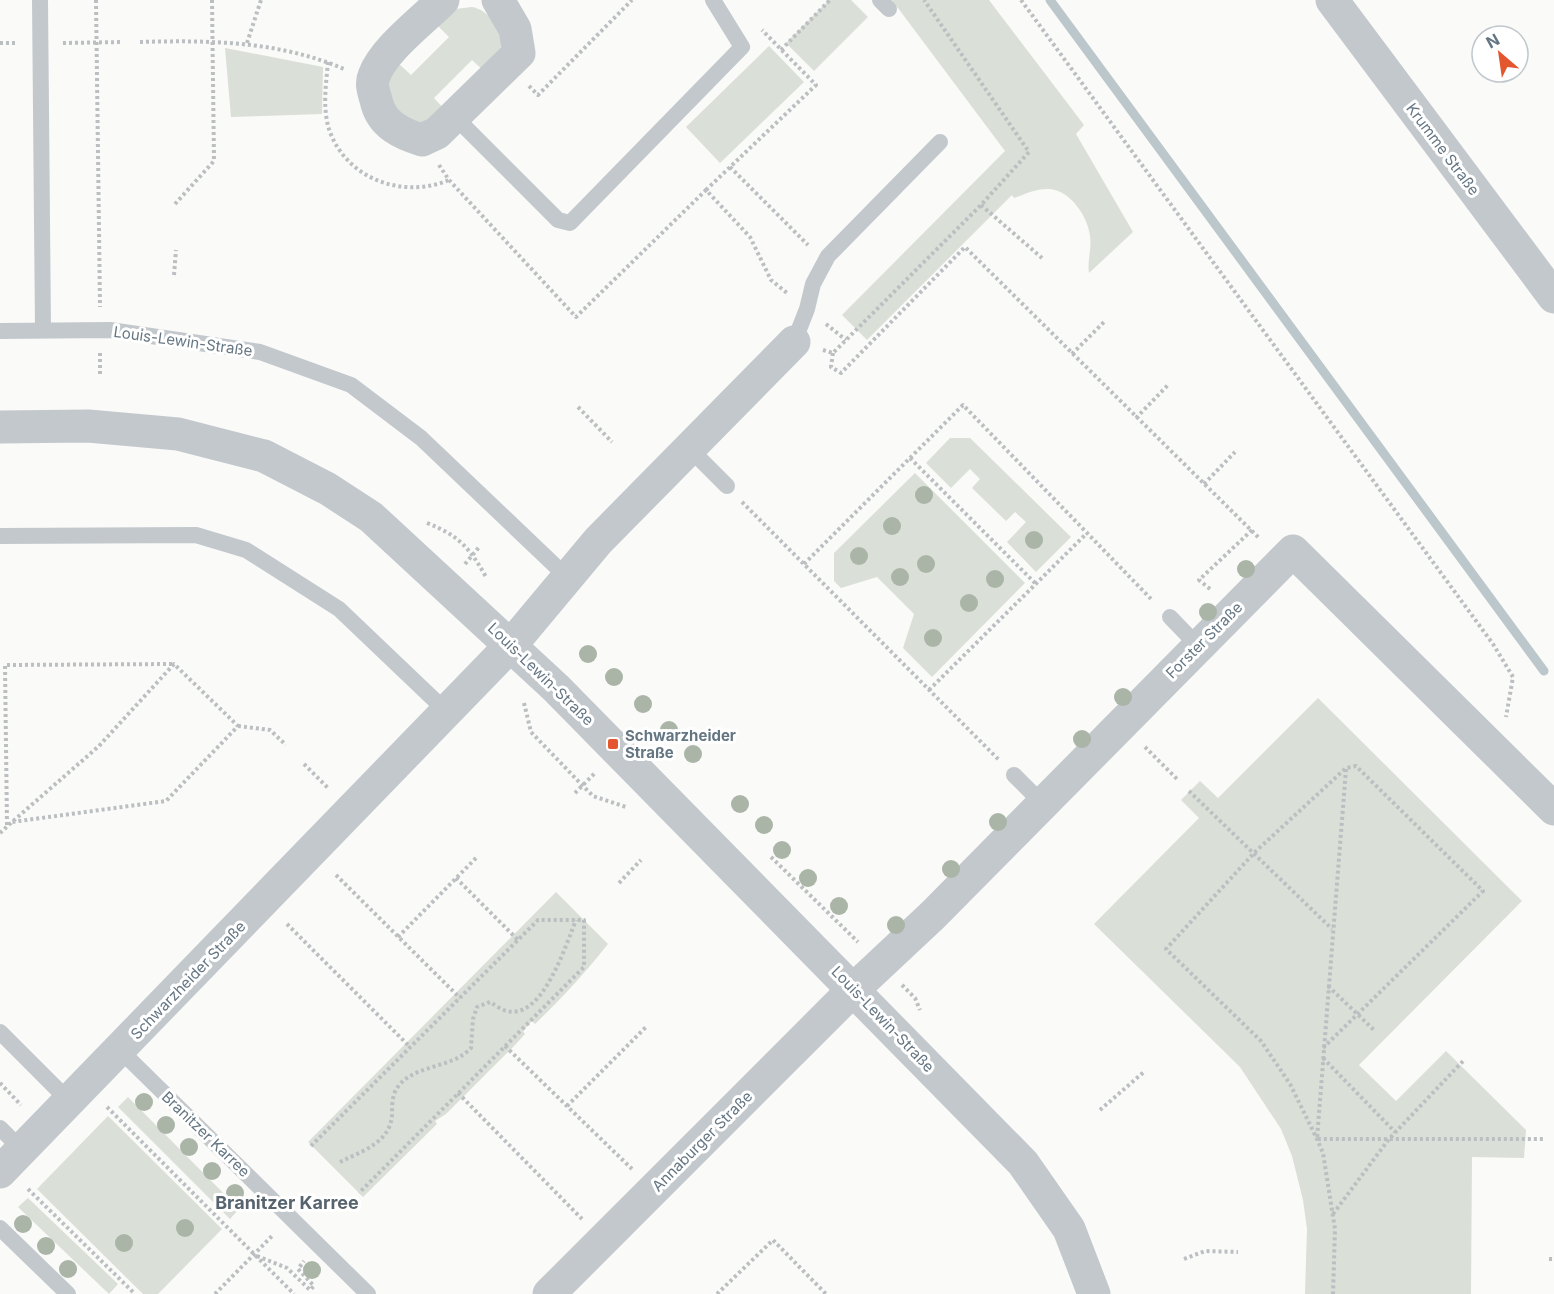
<svg xmlns="http://www.w3.org/2000/svg" width="1554" height="1294" font-family="Inter,sans-serif">
<rect width="100%" height="100%" fill="#fafaf8"/>
<!-- green -->
<g fill="#dadfd7">
<polygon points="829,0 851,0 868,17 814,71 786,43"/>
<path d="M 892,0 L 989,0 L 1084,125 L 1076,134 L 1133,232 L 1089,273 C 1087,261 1092,248 1090,236 C 1088,217 1071,191 1050,189 C 1037,188 1025,194 1014,198 L 1012,195 L 867,340 L 842,315 L 1005,151 Z"/>
<path d="M 472,7 C 487,9 506,31 501,47 C 498,56 490,65 485,72 L 472,60 L 434,98 L 446,111 L 435,121 L 407,126 L 383,88 L 398,63 L 411,75 L 449,37 L 436,24 L 455,9 Z"/>
<polygon points="769,46 804,82 720,163 686,127"/>
<polygon points="225,48 323,67 322,114 231,117"/>
<polygon points="950,438 970,438 1071,537 1036,572 1007,542 1026,522 1015,512 1006,521 972,488 980,479 970,469 951,488 926,463"/>
<polygon points="915,473 1025,583 932,677 903,648 914,614 877,577 841,588 834,581 834,553"/>
<polygon points="1318,698 1522,901 1359,1065 1396,1101 1446,1051 1526,1130 1524,1158 1472,1157 1471,1294 1305,1294 1307,1229 1303,1200 1292,1156 1281,1129 1240,1067 1094,924 1199,818 1181,800 1200,781 1218,798"/>
<path d="M 556,892 L 608,944 C 586,972 561,999 535,1024 L 532,1021 L 523,1031 L 525,1034 L 515,1045 L 446,1114 L 435,1121 L 437,1124 L 363,1197 L 308,1142 Z"/>
<polygon points="128,1097 239,1209 230,1219 118,1107"/>
<polygon points="108,1116 222,1229 158,1294 143,1294 37,1189"/>
<polygon points="28,1198 118,1284 109,1294 18,1207"/>
</g>
<g fill="none" stroke-linecap="round" stroke-linejoin="round">
<!-- stream -->
<polyline stroke="#bbc7cb" stroke-width="9" points="1050,0 1544,671"/>
<!-- path -->
<g stroke="#bbbfc2" stroke-width="4" stroke-dasharray="3 3" stroke-linecap="butt">
<polyline points="96,0 100,307"/>
<polyline points="1021,0 1493,644 1513,677 1506,717"/>
<path d="M 140,42 C 209,40 279,41 344,69"/>
<polyline points="0,43 16,43"/>
<polyline points="63,43 122,42"/>
<polyline points="247,43 261,0"/>
<polyline points="781,50 830,0"/>
<path d="M 328,62 C 326,85 322,110 330,132 C 348,180 404,199 449,180"/>
<polyline points="529,86 538,95 632,0"/>
<polyline points="439,165 449,180 576,317 706,190 750,237 771,280 787,293"/>
<polyline points="730,167 808,245"/>
<polyline points="706,190 816,85 762,30"/>
<polyline points="175,204 214,161 212,0"/>
<polyline points="981,205 1042,258"/>
<polyline points="174,275 176,250"/>
<polyline points="826,324 846,340"/>
<polyline points="823,350 833,353 981,205 1029,152 924,0"/>
<polyline points="833,353 831,367 841,373 965,247 1260,539"/>
<polyline points="1072,354 1105,321"/>
<polyline points="100,374 100,353"/>
<polyline points="578,407 612,442"/>
<polyline points="1136,418 1168,385"/>
<polyline points="910,458 1036,584"/>
<polyline points="1204,484 1235,452"/>
<polyline points="742,502 999,760"/>
<path d="M 427,523 C 458,535 470,548 486,577"/>
<polyline points="465,564 480,546"/>
<polyline points="804,564 963,405 1153,601"/>
<polyline points="1210,589 1199,580 1252,530"/>
<polyline points="929,690 1086,534"/>
<polyline points="524,703 531,732 582,785 593,796 626,807"/>
<polyline points="238,726 270,730 286,745"/>
<polyline points="1145,747 1178,780"/>
<polyline points="304,764 329,789"/>
<polyline points="1346,769 1317,1139 1544,1139"/>
<polyline points="1189,791 1332,929"/>
<polyline points="575,793 596,772"/>
<polyline points="7,825 5,665 173,664"/>
<polyline points="0,833 12,822 99,746 174,664 238,726 166,801 12,822"/>
<polyline points="771,857 858,942"/>
<polyline points="336,875 460,998"/>
<polyline points="456,878 518,940"/>
<polyline points="619,883 641,860"/>
<polyline points="287,924 410,1047"/>
<polyline points="398,937 476,858"/>
<polyline points="902,985 915,998 920,1010"/>
<polyline points="1328,986 1375,1031"/>
<polyline points="505,1046 632,1169"/>
<polyline points="1323,1048 1483,891 1356,766 1346,768 1254,853 1166,949 1261,1041 1290,1084 1317,1139 1323,1153 1335,1229 1333,1294"/>
<polyline points="1323,1058 1395,1132"/>
<polyline points="0,1083 21,1105"/>
<polyline points="458,1093 582,1219"/>
<polyline points="567,1106 646,1027"/>
<polyline points="107,1107 294,1294"/>
<polyline points="1100,1110 1145,1071"/>
<polyline points="311,1146 538,920 584,920 584,967 359,1193"/>
<path d="M 340,1162 C 362,1151 390,1143 392,1115 C 392,1107 392,1095 397,1088 C 413,1064 452,1069 471,1048 L 473,1019 L 477,1007 L 490,1002 C 495,1005 501,1010 507,1011 C 543,1020 566,944 576,920"/>
<polyline points="28,1189 135,1294"/>
<polyline points="1333,1214 1389,1139 1464,1060"/>
<polyline points="257,1256 287,1268 310,1290 314,1286 298,1269 304,1261"/>
<polyline points="1184,1259 1205,1251 1238,1252"/>
<polyline points="1549,1259 1554,1259"/>
<polyline points="215,1294 273,1235"/>
<polyline points="717,1294 773,1240 826,1294"/>
</g>
<!-- service -->
<g stroke="#c3c8cc" stroke-width="16">
<polyline points="40,0 43,330"/>
<polyline points="880,0 889,9"/>
<polyline points="454,116 558,220 570,223 742,47 713,0"/>
<polyline points="0,331 110,330 260,352 351,385 421,438 568,578"/>
<polyline points="794,342 807,309 813,284 828,256 940,142"/>
<polyline points="691,450 727,486"/>
<polyline points="0,536 196,535 246,550 339,609 446,711"/>
<polyline points="1170,617 1198,646"/>
<polyline points="1014,775 1042,803"/>
<polyline points="0,1032 69,1101"/>
<polyline points="120,1050 368,1294"/>
<polyline points="0,1128 22,1150"/>
<polyline points="0,1228 68,1294"/>
</g>
<!-- minor -->
<g stroke="#c3c8cc" stroke-width="33">
<path d="M 443,0 C 423,20 383,50 374,76 C 370,85 375,95 377,104 C 383,125 402,134 422,140 L 437,133 L 519,53 L 515,29 L 498,0"/>
<polyline points="1332,0 1554,297"/>
<polyline points="0,1172 512,644 598,541 794,342"/>
<polyline points="549,1294 854,989 933,915 1293,551 1554,809"/>
</g>
<!-- tertiary -->
<polyline stroke="#c3c8cc" stroke-width="33" points="0,427 88,426 178,434 264,456 328,489 371,517 556,688 1023,1163 1069,1229 1094,1294"/>
</g>
<!-- trees -->
<g fill="#aab4a7">
<circle cx="924" cy="495" r="9"/>
<circle cx="892" cy="526" r="9"/>
<circle cx="1034" cy="540" r="9"/>
<circle cx="859" cy="556" r="9"/>
<circle cx="926" cy="564" r="9"/>
<circle cx="1246" cy="569" r="9"/>
<circle cx="900" cy="577" r="9"/>
<circle cx="995" cy="579" r="9"/>
<circle cx="969" cy="603" r="9"/>
<circle cx="1208" cy="612" r="9"/>
<circle cx="933" cy="638" r="9"/>
<circle cx="588" cy="654" r="9"/>
<circle cx="614" cy="677" r="9"/>
<circle cx="1123" cy="697" r="9"/>
<circle cx="643" cy="704" r="9"/>
<circle cx="669" cy="730" r="9"/>
<circle cx="1082" cy="739" r="9"/>
<circle cx="693" cy="754" r="9"/>
<circle cx="740" cy="804" r="9"/>
<circle cx="998" cy="822" r="9"/>
<circle cx="764" cy="825" r="9"/>
<circle cx="782" cy="850" r="9"/>
<circle cx="951" cy="869" r="9"/>
<circle cx="808" cy="878" r="9"/>
<circle cx="839" cy="906" r="9"/>
<circle cx="896" cy="925" r="9"/>
<circle cx="144" cy="1102" r="9"/>
<circle cx="166" cy="1125" r="9"/>
<circle cx="189" cy="1147" r="9"/>
<circle cx="212" cy="1171" r="9"/>
<circle cx="235" cy="1193" r="9"/>
<circle cx="23" cy="1224" r="9"/>
<circle cx="185" cy="1228" r="9"/>
<circle cx="124" cy="1243" r="9"/>
<circle cx="46" cy="1246" r="9"/>
<circle cx="68" cy="1269" r="9"/>
<circle cx="312" cy="1270" r="9"/>
</g>
<!-- markers -->
<rect fill="#e4572e" stroke="#fff" stroke-width="2" x="607" y="738" width="12" height="12" rx="3"/>
<g text-anchor="middle" dominant-baseline="central" stroke-width="6" stroke-linejoin="round" paint-order="stroke">
<!-- street labels -->
<g font-size="15" fill="#657683" stroke="#fff">
<text transform="translate(1443 149) rotate(53)">Krumme Straße</text>
<text transform="translate(183 341) rotate(8)">Louis-Lewin-Straße</text>
<text transform="translate(1204 640) rotate(-45)">Forster Straße</text>
<text transform="translate(541 674) rotate(44)">Louis-Lewin-Straße</text>
<text transform="translate(188 980) rotate(-46)">Schwarzheider Straße</text>
<text transform="translate(883 1019) rotate(46)">Louis-Lewin-Straße</text>
<text transform="translate(206 1134) rotate(44)">Branitzer Karree</text>
<text transform="translate(702 1141) rotate(-45)">Annaburger Straße</text>
</g>
<!-- poi labels -->
<g font-size="15" font-weight="bold" fill="#657683" stroke="#fff" text-anchor="start">
<text x="625" y="735">Schwarzheider<tspan x="625" dy="17">Straße</tspan></text>
</g>
<!-- quarter labels -->
<g font-size="18" font-weight="bold" fill="#57646e" stroke="#fff">
<text x="287" y="1202">Branitzer Karree</text>
</g>
</g>
<!-- north arrow -->
<g transform="translate(1500 54) rotate(331)"><circle r="28" fill="#ffffff" stroke="#c1c8cd" stroke-width="1.5"/>
<path d="M0-4.5L10 22L0 15L-10 22Z" fill="#e4572e"/>
<text y="-9" font-size="16" font-weight="bold" text-anchor="middle" fill="#657683">N</text>
</g>
</svg>
